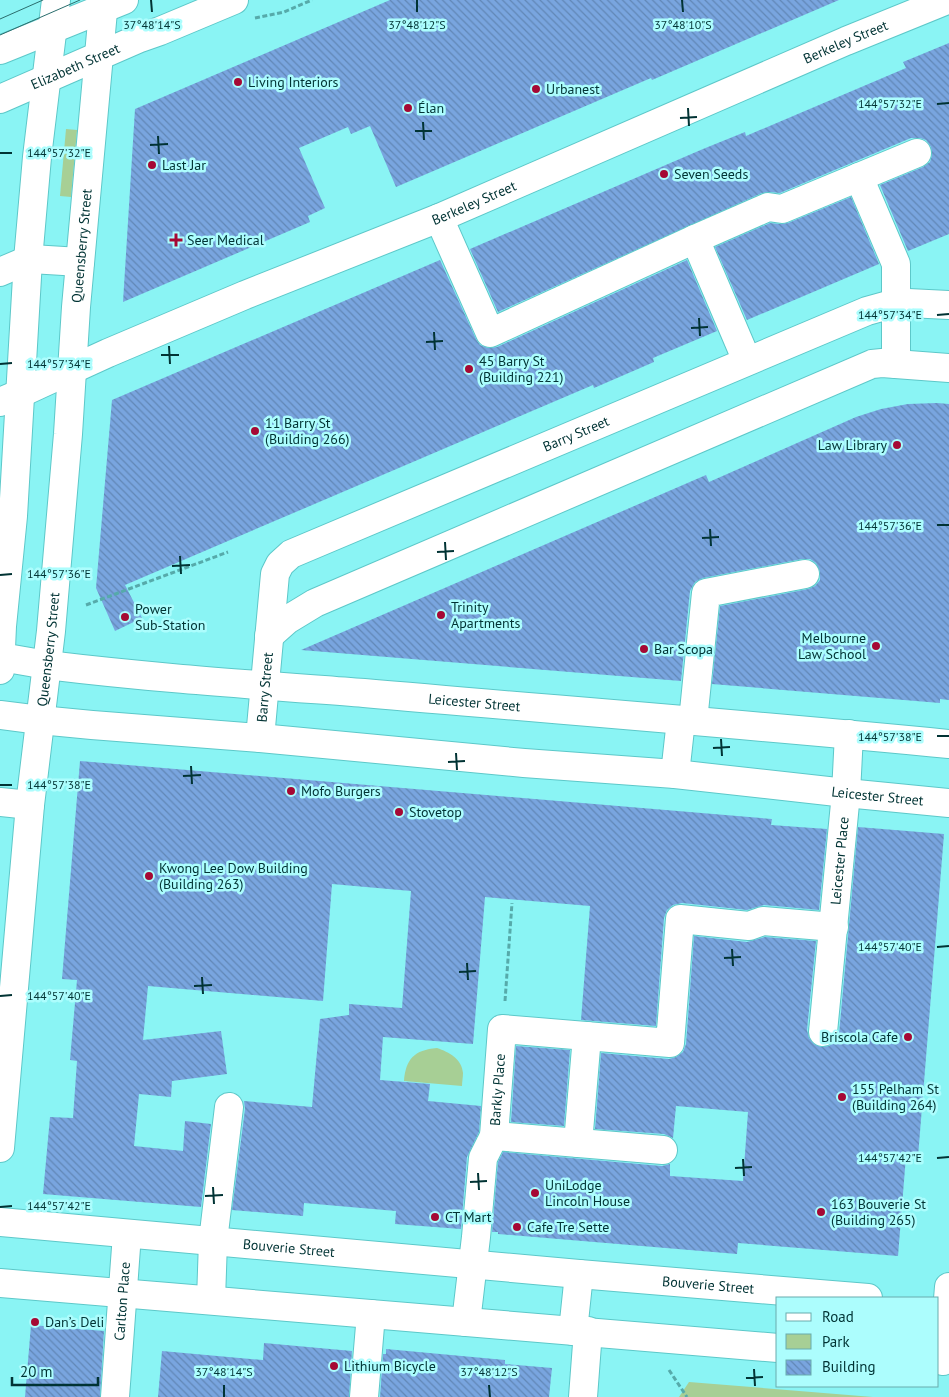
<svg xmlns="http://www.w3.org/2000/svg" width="949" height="1397" font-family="'PT Sans',sans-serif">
<defs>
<pattern id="building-back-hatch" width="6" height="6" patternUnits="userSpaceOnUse" patternTransform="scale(1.25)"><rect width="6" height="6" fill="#79a5df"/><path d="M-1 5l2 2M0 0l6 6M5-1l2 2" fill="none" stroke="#6187b6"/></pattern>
</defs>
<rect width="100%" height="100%" fill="#8af4f4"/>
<!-- green -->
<g fill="#a7cf95">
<polygon points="66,129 77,130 71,197 60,196"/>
<path d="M 437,1048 C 449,1052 462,1059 463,1073 C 463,1077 462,1082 462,1086 L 404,1081 C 406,1059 414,1050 437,1048 Z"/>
<polygon points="689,1382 873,1397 679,1397"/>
</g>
<!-- building -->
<g fill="url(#building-back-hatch)">
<polygon points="390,0 839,0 652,80 651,78 396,187 370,126 351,134 348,127 299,148 325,208 308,216 310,222 123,302 135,109"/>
<polygon points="949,43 949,234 908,251 880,185 923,167 930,162 932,155 931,147 926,140 920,138 911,138 780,193 770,192 762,193 498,312 470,249 703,149 745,132 746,136 906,68 903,62"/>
<polygon points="851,197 879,264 747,320 715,247 770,223 780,224 788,223"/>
<polygon points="440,260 476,339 480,345 488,348 497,347 687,260 717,331 653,358 654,362 594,388 593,385 125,585 142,618 115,631 96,588 112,400"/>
<polygon points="937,403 949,404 949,700 940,699 940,703 712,684 720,606 808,589 815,586 820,580 820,572 816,563 810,559 802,559 703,578 695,582 690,591 681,681 301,650 706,475 709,482 856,417 881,409 908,404"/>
<polygon points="80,761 772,819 771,825 827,829 819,910 764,905 747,910 682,903 673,905 667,910 664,918 656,1026 581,1020 590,906 485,897 473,1044 383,1037 380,1080 430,1084 428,1101 481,1106 479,1132 467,1157 461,1229 395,1224 396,1211 304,1203 303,1216 232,1210 245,1109 244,1101 312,1107 320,1019 349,1015 349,1004 402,1008 411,891 332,884 323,1001 148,986 143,1040 221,1031 227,1074 172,1081 171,1097 139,1094 134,1146 183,1151 185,1121 211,1124 201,1207 43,1194 50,1117 73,1118 77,1061 70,1060 77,980 62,979"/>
<polygon points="858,827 944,834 918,1157 906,1156 898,1256 738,1243 737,1254 498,1234 498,1232 492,1232 498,1162 503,1152 662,1166 670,1164 670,1176 743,1181 748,1112 676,1106 673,1138 664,1134 595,1129 601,1053 669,1059 676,1057 683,1052 686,1044 694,936 747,942 765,937 816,941 807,1030 809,1038 814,1044 821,1047 829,1046 835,1041 839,1034"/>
<polygon points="516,1046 570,1050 564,1126 511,1122"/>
<polygon points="31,1325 104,1331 100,1397 25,1397"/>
<polygon points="264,1343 352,1351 349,1397 158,1397 162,1351 263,1360"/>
<polygon points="386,1349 505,1360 505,1364 552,1368 549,1397 380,1397 383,1354 386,1354"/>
</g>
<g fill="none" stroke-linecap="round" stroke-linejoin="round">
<defs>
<g id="minor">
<polyline points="859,177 896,264 896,364"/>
<polyline points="439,218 490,333 695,239 768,207 782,209 917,153"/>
<polyline points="695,239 747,361"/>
<polyline points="0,272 28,260"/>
<path id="s1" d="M 73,369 L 108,353 L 245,295 L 439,218 L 846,41 L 947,0"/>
<polyline points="0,402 21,393"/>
<polyline points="269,636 287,620 315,603 872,364 882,363 949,368"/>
<path id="s2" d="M 47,665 C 153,678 259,685 364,693 C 559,710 754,725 949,744"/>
<path id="s3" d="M 40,720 L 92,725 L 260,738 L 524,763 L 675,774 L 846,793 L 949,803"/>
<polyline points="693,721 706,593 805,574"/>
<path id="s4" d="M 260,738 L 275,574 L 280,564 L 291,554 L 867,311 L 885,306 L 908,303 L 949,305"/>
<polyline points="675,774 681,720"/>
<path id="s5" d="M 823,1032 L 846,793 L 849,734"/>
<polyline points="494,1136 663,1150"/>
<polyline points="578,1143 587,1036"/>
<path id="s6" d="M 0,1222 L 579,1274 L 868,1298"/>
<polyline points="0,1283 778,1348"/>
<polyline points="211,1300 213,1241 229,1107"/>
<path id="s7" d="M 466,1322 L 476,1237 L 483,1158 L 494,1136 L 502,1029 L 670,1043 L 680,919 L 749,926 L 763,921 L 834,927"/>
<polyline points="573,1331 579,1274"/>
<polyline points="943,1361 949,1287"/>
<path id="s8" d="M 115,1397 L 127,1234"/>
<polyline points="364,1397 371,1314"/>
<polyline points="583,1397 588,1331"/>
</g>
<g id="major">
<polyline points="0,50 124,0"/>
<path id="s9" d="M 0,99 L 140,38 L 160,31 L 234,0"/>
<polyline points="28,260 31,259 80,262"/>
<polyline points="21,393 73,369"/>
<polyline points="1,657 47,665"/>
<polyline points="0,670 2,626 13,516 28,260 37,157 56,0"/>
<polyline points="0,715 40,720"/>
<polyline points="0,802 30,805"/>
<path id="s10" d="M 0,1148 L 30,805 L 51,631 L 68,434 L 76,307 L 104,0"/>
</g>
</defs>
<!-- minor casing -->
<use href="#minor" stroke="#5dc8c9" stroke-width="30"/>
<!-- major casing -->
<use href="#major" stroke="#5dc8c9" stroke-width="30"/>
<!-- path -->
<g stroke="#56aaaa" stroke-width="3" stroke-dasharray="5 2.5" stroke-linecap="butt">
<polyline points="255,18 284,12 312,0"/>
<polyline points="86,605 228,552"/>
<polyline points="505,1001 512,903"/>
<polyline points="669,1370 687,1397"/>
</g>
<!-- minor -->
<use href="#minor" stroke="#fff" stroke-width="28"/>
<!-- major -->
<use href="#major" stroke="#fff" stroke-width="28"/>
<!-- tram -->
<g stroke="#2a6d6d" stroke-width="1">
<polyline points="0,19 43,0"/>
<polyline points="0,35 80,0"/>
</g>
</g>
<!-- ticks -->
<path fill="none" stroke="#013334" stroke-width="2" d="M 151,0 L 152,12M 417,0 L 417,12M 682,0 L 683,12M 937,104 L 949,103M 688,108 L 689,126M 680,118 L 697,117M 423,122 L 424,140M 415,131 L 432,131M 158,136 L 159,154M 150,145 L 168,144M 0,153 L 12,153M 937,315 L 949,314M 699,318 L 700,336M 691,328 L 708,327M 434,332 L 435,350M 426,342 L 443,341M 169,346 L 170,364M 161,355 L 179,355M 0,364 L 12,363M 937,525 L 949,525M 710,529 L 711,546M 702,538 L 719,537M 445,542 L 446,560M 437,552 L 454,551M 180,556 L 181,574M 172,566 L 190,565M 0,575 L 12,574M 937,736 L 949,736M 721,739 L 722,756M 713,748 L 730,747M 456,753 L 457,770M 448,762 L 465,761M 191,766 L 192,784M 183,776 L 201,775M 0,785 L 12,785M 937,947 L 949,946M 732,949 L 733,966M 724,958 L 741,957M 467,963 L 468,980M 459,972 L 476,971M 202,977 L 203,994M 194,986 L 212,985M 0,996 L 12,995M 937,1158 L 949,1157M 743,1159 L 744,1176M 735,1168 L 752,1167M 478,1173 L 479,1190M 470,1182 L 487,1181M 213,1187 L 214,1204M 205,1196 L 223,1195M 0,1207 L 12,1206M 754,1369 L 755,1386M 746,1378 L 763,1377M 224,1385 L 224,1397M 489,1385 L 490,1397"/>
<!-- markers -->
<g fill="#a50934" stroke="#acfdfd" stroke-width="2">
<circle cx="238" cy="82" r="5"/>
<circle cx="536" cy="89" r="5"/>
<circle cx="408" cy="108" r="5"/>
<circle cx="152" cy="165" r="5"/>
<circle cx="664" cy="174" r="5"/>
<path d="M173.5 232.5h5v5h5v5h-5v5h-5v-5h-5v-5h5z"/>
<circle cx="469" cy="369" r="5"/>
<circle cx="255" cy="431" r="5"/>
<circle cx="897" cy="445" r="5"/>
<circle cx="441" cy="615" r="5"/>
<circle cx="125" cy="617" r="5"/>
<circle cx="876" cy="646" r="5"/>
<circle cx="644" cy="649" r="5"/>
<circle cx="291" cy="791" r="5"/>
<circle cx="399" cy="812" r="5"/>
<circle cx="149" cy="876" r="5"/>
<circle cx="908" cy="1037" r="5"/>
<circle cx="842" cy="1097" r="5"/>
<circle cx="535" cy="1193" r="5"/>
<circle cx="821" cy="1212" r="5"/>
<circle cx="435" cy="1217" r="5"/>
<circle cx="517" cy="1227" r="5"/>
<circle cx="35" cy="1322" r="5"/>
<circle cx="334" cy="1366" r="5"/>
</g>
<g text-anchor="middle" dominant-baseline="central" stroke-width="5" stroke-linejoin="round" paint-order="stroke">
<!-- street labels -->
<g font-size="14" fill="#013334" stroke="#acfdfd">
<text stroke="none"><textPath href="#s1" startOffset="839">Berkeley Street</textPath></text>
<text stroke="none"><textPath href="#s9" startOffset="82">Elizabeth Street</textPath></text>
<text stroke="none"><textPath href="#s1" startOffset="434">Berkeley Street</textPath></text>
<text stroke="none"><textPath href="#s10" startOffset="906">Queensberry Street</textPath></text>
<text stroke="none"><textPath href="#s4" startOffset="500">Barry Street</textPath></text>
<text stroke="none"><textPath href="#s10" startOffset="501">Queensberry Street</textPath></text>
<text stroke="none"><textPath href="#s4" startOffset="51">Barry Street</textPath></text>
<text stroke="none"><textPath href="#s2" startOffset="429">Leicester Street</textPath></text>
<text stroke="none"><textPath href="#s3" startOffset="841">Leicester Street</textPath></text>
<text stroke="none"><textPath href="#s5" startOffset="172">Leicester Place</textPath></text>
<text stroke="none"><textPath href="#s7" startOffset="236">Barkly Place</textPath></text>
<text stroke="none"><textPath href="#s6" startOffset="290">Bouverie Street</textPath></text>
<text stroke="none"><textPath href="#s6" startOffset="711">Bouverie Street</textPath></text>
<text stroke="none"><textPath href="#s8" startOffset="96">Carlton Place</textPath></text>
</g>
<!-- poi labels -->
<g font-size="14" fill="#013334" stroke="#acfdfd" text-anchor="start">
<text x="248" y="82">Living Interiors</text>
<text x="546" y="89">Urbanest</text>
<text x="418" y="108">Élan</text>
<text x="162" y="165">Last Jar</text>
<text x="674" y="174">Seven Seeds</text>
<text x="187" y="240">Seer Medical</text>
<text x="479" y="361">45 Barry St<tspan x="479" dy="16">(Building 221)</tspan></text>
<text x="265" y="423">11 Barry St<tspan x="265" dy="16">(Building 266)</tspan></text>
<text x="887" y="445" text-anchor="end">Law Library</text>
<text x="451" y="607">Trinity<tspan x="451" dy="16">Apartments</tspan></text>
<text x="135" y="609">Power<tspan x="135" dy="16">Sub-Station</tspan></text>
<text x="866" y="638" text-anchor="end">Melbourne<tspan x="866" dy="16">Law School</tspan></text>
<text x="654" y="649">Bar Scopa</text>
<text x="301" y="791">Mofo Burgers</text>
<text x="409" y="812">Stovetop</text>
<text x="159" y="868">Kwong Lee Dow Building<tspan x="159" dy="16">(Building 263)</tspan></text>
<text x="898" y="1037" text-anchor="end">Briscola Cafe</text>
<text x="852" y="1089">155 Pelham St<tspan x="852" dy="16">(Building 264)</tspan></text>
<text x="545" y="1185">UniLodge<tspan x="545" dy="16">Lincoln House</tspan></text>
<text x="831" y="1204">163 Bouverie St<tspan x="831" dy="16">(Building 265)</tspan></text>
<text x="445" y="1217">CT Mart</text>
<text x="527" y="1227">Cafe Tre Sette</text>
<text x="45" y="1322">Dan’s Deli</text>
<text x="344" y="1366">Lithium Bicycle</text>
</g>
</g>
<g font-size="12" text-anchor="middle" fill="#013334" stroke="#acfdfd" stroke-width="5" stroke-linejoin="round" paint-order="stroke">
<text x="152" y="29">37°48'14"S</text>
<text x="417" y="29">37°48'12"S</text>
<text x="683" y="29">37°48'10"S</text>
<text x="890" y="108">144°57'32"E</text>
<text x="59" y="157">144°57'32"E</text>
<text x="890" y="319">144°57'34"E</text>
<text x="59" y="368">144°57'34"E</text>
<text x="890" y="530">144°57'36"E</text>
<text x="59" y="578">144°57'36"E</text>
<text x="890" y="741">144°57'38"E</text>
<text x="59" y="789">144°57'38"E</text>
<text x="890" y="951">144°57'40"E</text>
<text x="59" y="1000">144°57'40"E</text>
<text x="890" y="1162">144°57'42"E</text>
<text x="59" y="1210">144°57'42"E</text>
<text x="224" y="1376">37°48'14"S</text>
<text x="489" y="1376">37°48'12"S</text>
</g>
<!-- legend -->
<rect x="776" y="1297" width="162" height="90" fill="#acfdfd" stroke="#68acad"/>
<rect x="786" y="1313" width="25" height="8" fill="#ffffff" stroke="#68acad"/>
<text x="822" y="1322" font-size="15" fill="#013334">Road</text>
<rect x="786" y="1334" width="25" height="15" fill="#a7cf95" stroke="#68acad"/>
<text x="822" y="1347" font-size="15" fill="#013334">Park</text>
<rect x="786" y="1360" width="25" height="15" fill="url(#building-back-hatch)" stroke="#68acad"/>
<text x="822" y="1372" font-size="15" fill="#013334">Building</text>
<!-- scale -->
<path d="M12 1377v8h86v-8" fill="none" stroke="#013334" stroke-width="2.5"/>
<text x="20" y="1377" font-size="15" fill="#013334" stroke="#acfdfd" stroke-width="4" paint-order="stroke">20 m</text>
</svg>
